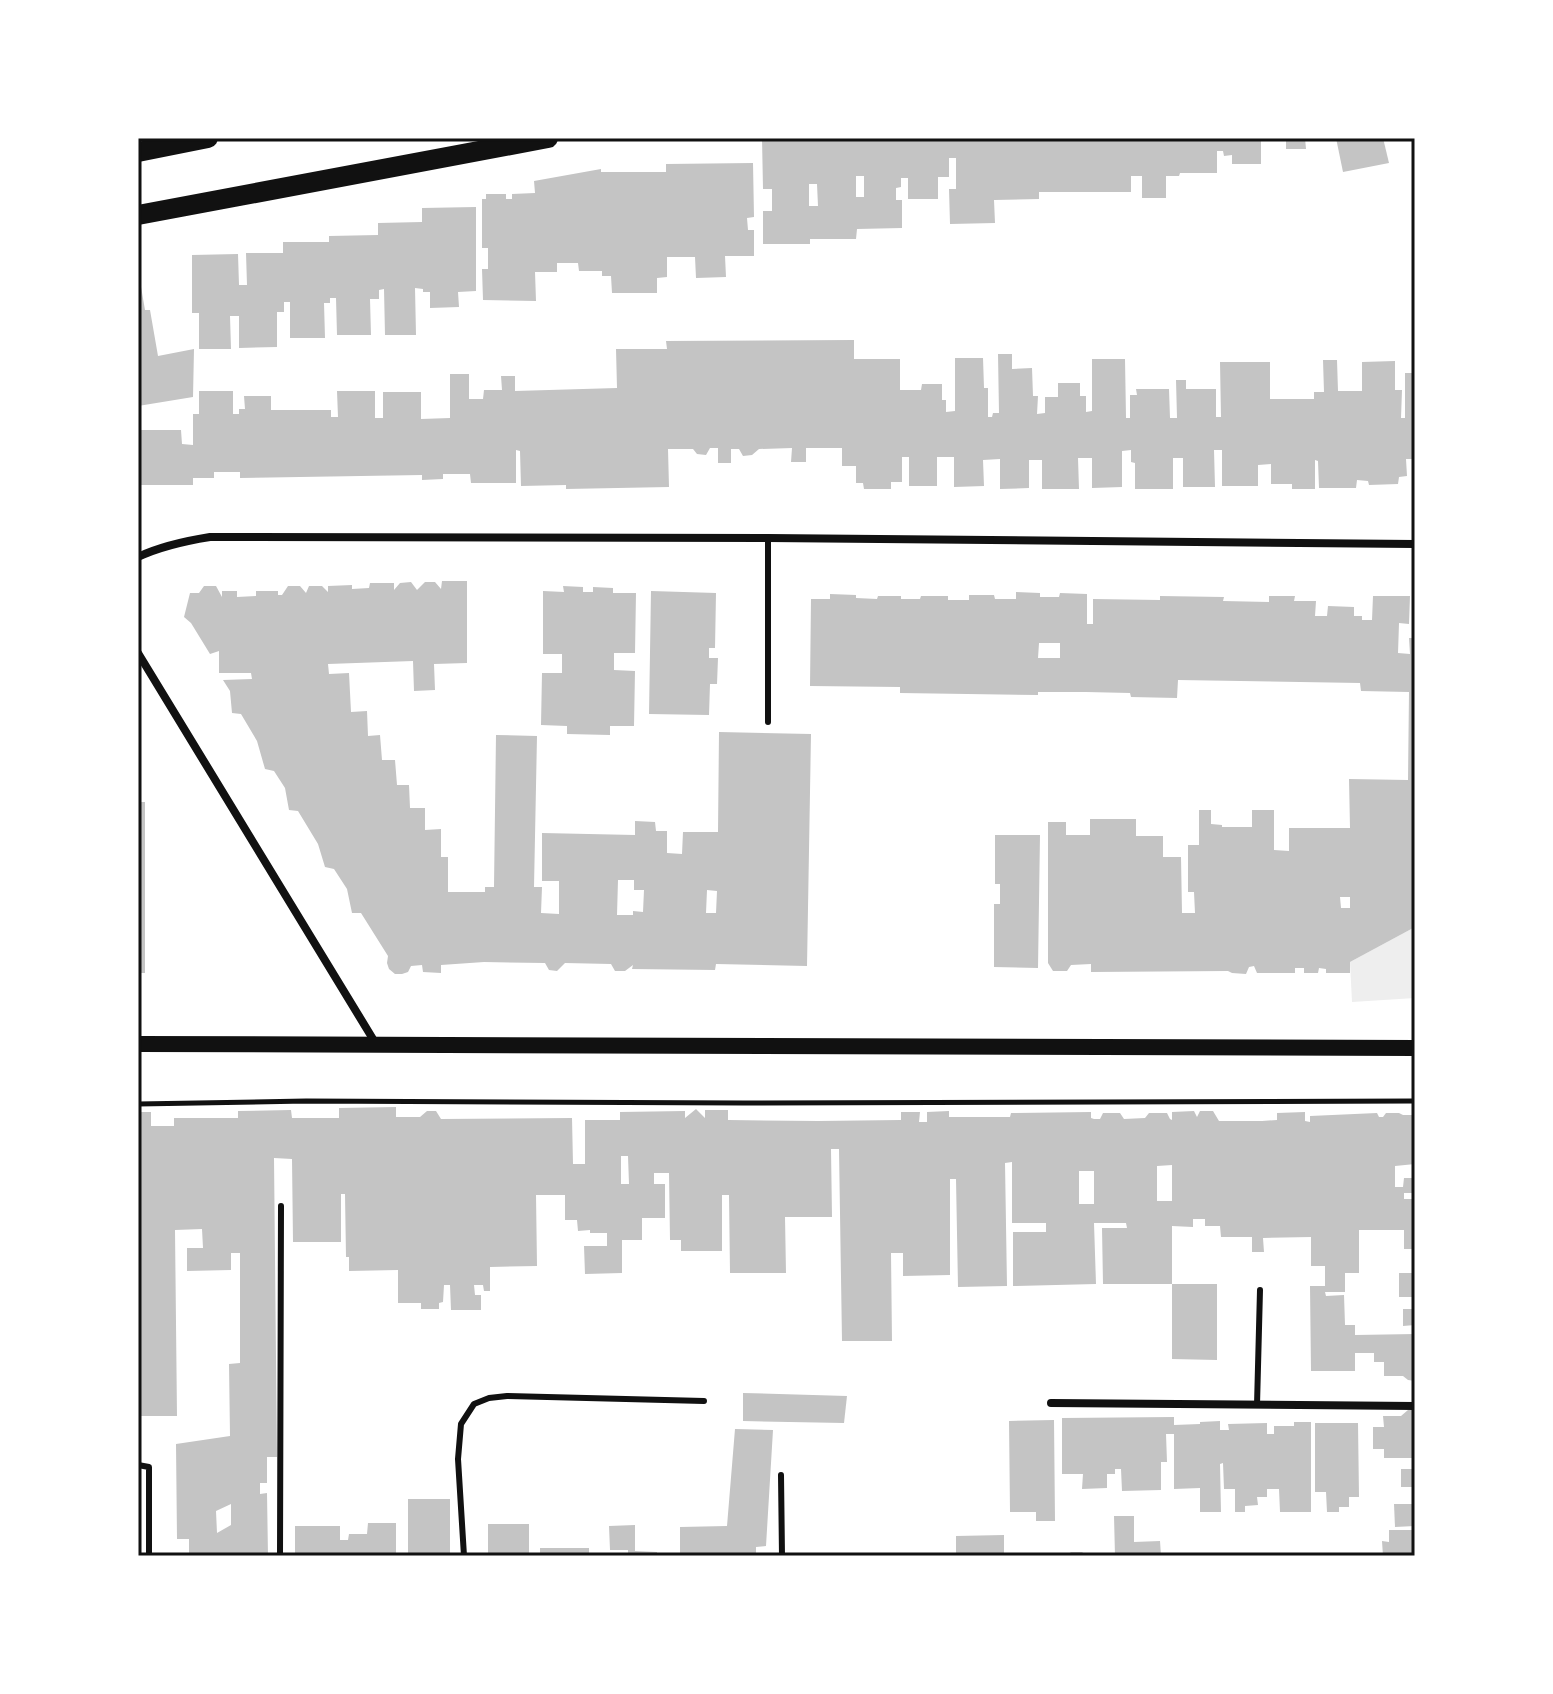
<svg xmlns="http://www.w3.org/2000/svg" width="1553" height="1694" font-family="'PT Serif',serif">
<rect width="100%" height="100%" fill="#fff"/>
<!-- green -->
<polygon fill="#eee" points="1415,927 1415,998 1352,1002 1350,962"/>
<!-- building -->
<g fill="#c4c4c4" fill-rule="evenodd">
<path d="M 762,138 L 1261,138 L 1261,164 L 1232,164 L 1232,155 L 1224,156 L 1223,151 L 1217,151 L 1217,173 L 1180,173 L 1179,176 L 1166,176 L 1166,198 L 1142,198 L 1142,176 L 1131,176 L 1131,192 L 1039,192 L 1039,199 L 994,200 L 995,223 L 950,224 L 949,189 L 956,189 L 956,158 L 949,158 L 949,177 L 938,177 L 938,199 L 908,199 L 908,178 L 901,178 L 901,187 L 896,188 L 896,200 L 902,200 L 902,228 L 857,229 L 856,239 L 810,239 L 810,244 L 763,244 L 763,211 L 772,211 L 772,189 L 763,189 ZM 856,176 L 864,176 L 864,197 L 856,197 ZM 809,184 L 817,184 L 818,206 L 809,206 Z"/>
<polygon points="1286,138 1305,138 1306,149 1286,149"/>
<polygon points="1336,138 1383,138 1389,163 1343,172"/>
<polygon points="753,163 754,217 747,218 748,230 754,230 754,256 725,256 726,277 696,278 695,257 667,257 667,277 657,278 657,293 612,293 611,276 602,276 602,271 579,271 578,263 557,263 557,272 535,272 536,301 483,300 482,269 488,269 488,248 482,248 482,199 486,199 486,194 506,194 506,199 512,199 512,194 535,193 534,181 601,169 601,172 666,172 666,164"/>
<polygon points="476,207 476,291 458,292 459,307 430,308 430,292 423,292 423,289 415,288 416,335 385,335 384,289 379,290 379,299 370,299 371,335 337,335 336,298 330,298 330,303 324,303 325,338 290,338 290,302 284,302 284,312 277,312 277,347 239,348 239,316 230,316 231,349 199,349 199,313 192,313 192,255 238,254 239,285 247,285 246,253 283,253 283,242 329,242 329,236 378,235 378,223 422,222 422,208"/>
<polygon points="138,281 140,281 145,310 150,310 158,356 194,349 193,397 138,406"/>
<polygon points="854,340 854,359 900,359 900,390 921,390 922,384 942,384 942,400 946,400 946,412 955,411 955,358 983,358 984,388 988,388 988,417 992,417 993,413 999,413 998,354 1012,354 1012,369 1032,368 1033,396 1038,396 1037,414 1045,413 1045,397 1058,397 1058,383 1080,383 1080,396 1086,396 1086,412 1092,411 1092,359 1125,359 1126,418 1130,418 1130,395 1137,395 1136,389 1169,389 1170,418 1177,418 1176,380 1186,380 1186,389 1216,389 1216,417 1221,417 1220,362 1270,362 1270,399 1314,399 1314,392 1324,392 1323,360 1337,360 1338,391 1362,391 1362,362 1395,361 1395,390 1402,390 1401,418 1405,418 1405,373 1412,373 1412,348 1415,348 1415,459 1406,459 1407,476 1399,477 1398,484 1369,485 1368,481 1357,480 1356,488 1319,488 1318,461 1315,460 1315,489 1292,489 1292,484 1271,484 1271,464 1258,465 1258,486 1222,486 1222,450 1214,450 1215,487 1183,487 1183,458 1173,458 1173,489 1135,489 1135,463 1131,462 1131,450 1122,451 1122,487 1092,488 1092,458 1078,458 1079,489 1042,489 1042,460 1029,460 1029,488 1000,489 1000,459 983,460 984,486 954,487 954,457 937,457 937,486 909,486 909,457 902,457 902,482 891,482 891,489 864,489 863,483 856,483 856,466 842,466 842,448 806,448 806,462 791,462 792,448 759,449 752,455 743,456 739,449 731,449 731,463 718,463 718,448 710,448 706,455 697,454 693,449 668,449 669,487 566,489 566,485 521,486 520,451 516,450 516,483 471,483 470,474 443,474 443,479 422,480 422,475 240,478 240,472 214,472 214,478 193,478 193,485 138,485 138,430 181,430 182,444 193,445 193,414 199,414 199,391 233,391 233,414 239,414 239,409 245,409 244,396 271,396 271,410 331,410 331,417 338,417 337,391 375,391 375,418 383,418 383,392 421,392 421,419 450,418 450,374 469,374 469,399 483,399 484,390 502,390 501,376 515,376 515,391 617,388 616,349 667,349 666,341"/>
<path d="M 442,581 L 467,581 L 467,663 L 434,664 L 435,690 L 414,691 L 413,661 L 328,664 L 329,674 L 349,673 L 351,712 L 367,711 L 368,736 L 380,735 L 382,760 L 395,760 L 397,785 L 409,785 L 410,808 L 425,808 L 425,830 L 441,829 L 441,857 L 448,857 L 448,892 L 485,892 L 485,887 L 494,887 L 496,735 L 537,736 L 534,887 L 542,887 L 541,913 L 559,914 L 559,881 L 542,881 L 542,833 L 635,835 L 635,821 L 655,822 L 656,831 L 667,831 L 667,853 L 682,854 L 683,832 L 718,832 L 719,732 L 811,734 L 807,966 L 716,964 L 715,970 L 632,969 L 633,965 L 625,971 L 615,971 L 611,964 L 565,963 L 557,971 L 549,970 L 545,963 L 484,962 L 441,965 L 441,973 L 423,972 L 422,965 L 411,966 L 408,972 L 402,974 L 395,974 L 389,969 L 387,963 L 388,956 L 361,913 L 352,913 L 347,889 L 334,869 L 325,867 L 318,844 L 298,811 L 289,810 L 285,788 L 274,771 L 265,769 L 257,741 L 241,714 L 232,713 L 230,691 L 223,680 L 252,679 L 251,673 L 219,673 L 219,651 L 210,654 L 191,623 L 184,617 L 190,593 L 199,593 L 204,586 L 216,586 L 222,597 L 222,591 L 237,591 L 237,597 L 256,596 L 256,591 L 278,591 L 278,595 L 282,595 L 288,586 L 300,586 L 306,593 L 309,586 L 322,586 L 328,592 L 328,586 L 352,585 L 352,589 L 369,588 L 370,583 L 394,583 L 394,590 L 400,583 L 411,582 L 417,590 L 425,582 L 435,582 L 441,589 ZM 618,880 L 634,880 L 634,890 L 644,890 L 643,912 L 633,911 L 633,915 L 617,915 ZM 707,890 L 717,891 L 716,913 L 706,913 Z"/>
<polygon points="563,586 583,587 583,592 593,592 593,587 613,588 613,593 636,593 635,653 614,653 614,670 635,671 634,726 610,726 610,735 567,734 567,726 541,725 542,673 562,673 562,654 543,654 543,591 564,592"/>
<polygon points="651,591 716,593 715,648 709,648 709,658 718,658 717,684 710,684 709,715 649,714"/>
<path d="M 1016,592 L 1040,593 L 1040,597 L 1059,597 L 1060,593 L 1087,594 L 1087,624 L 1093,624 L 1093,599 L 1160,600 L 1160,596 L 1224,597 L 1223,601 L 1269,602 L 1269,596 L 1295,596 L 1294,601 L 1316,601 L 1315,616 L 1327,616 L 1328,606 L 1354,607 L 1354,616 L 1362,616 L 1362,620 L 1372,620 L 1373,596 L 1410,596 L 1409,624 L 1399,623 L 1398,653 L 1410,654 L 1409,638 L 1415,638 L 1415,927 L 1350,962 L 1350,973 L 1326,973 L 1326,969 L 1319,968 L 1318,973 L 1304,973 L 1304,968 L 1295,968 L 1295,973 L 1257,973 L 1254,966 L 1249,967 L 1246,974 L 1232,973 L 1228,971 L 1091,972 L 1091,964 L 1071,965 L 1067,971 L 1053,971 L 1048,963 L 1048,822 L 1066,822 L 1066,835 L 1090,835 L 1090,819 L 1136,819 L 1136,836 L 1163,836 L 1163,857 L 1181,857 L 1182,913 L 1195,913 L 1194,892 L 1188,892 L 1188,845 L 1199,845 L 1199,810 L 1211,810 L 1211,824 L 1222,825 L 1222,827 L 1252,827 L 1252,810 L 1274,810 L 1274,850 L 1289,851 L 1289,828 L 1350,828 L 1349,779 L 1408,780 L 1409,692 L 1361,691 L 1360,683 L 1178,680 L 1177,698 L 1131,697 L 1130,693 L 1086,692 L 1038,692 L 1038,695 L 900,693 L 900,687 L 810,686 L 811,599 L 830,599 L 830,594 L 856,595 L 856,598 L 877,599 L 878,596 L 901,596 L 901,599 L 920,599 L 921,596 L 948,596 L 948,600 L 969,600 L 969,595 L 994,595 L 995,599 L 1016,599 ZM 1039,643 L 1060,643 L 1060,658 L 1038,658 ZM 1340,897 L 1350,897 L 1350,908 L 1341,908 Z"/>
<rect x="138" y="802" width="7" height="171"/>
<polygon points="995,835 1040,835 1038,968 994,967 994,904 1000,904 1000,884 995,884"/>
<path d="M 396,1107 L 396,1117 L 420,1117 L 427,1111 L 436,1111 L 441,1119 L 572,1118 L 573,1164 L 585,1164 L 585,1120 L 620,1120 L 620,1112 L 685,1111 L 685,1118 L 696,1109 L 705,1118 L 705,1110 L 728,1110 L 728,1120 L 818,1121 L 901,1120 L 901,1112 L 920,1112 L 919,1122 L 927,1122 L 927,1112 L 949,1111 L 949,1117 L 1010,1117 L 1011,1113 L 1091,1112 L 1091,1118 L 1094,1119 L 1100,1119 L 1103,1113 L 1120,1113 L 1124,1119 L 1145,1118 L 1149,1113 L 1167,1113 L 1170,1119 L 1172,1120 L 1172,1112 L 1194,1111 L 1197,1117 L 1200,1111 L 1213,1111 L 1219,1121 L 1262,1121 L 1277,1120 L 1277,1113 L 1305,1112 L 1305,1121 L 1310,1122 L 1310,1116 L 1377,1113 L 1379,1117 L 1383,1117 L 1386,1113 L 1399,1113 L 1403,1115 L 1415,1115 L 1415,1164 L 1395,1166 L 1395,1187 L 1403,1187 L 1404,1178 L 1415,1178 L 1415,1193 L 1404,1193 L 1404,1199 L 1415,1199 L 1415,1249 L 1404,1249 L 1404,1230 L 1359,1230 L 1359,1273 L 1345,1273 L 1345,1292 L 1325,1292 L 1326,1296 L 1344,1295 L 1345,1325 L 1355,1325 L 1355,1335 L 1415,1334 L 1415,1381 L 1408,1380 L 1403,1376 L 1384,1376 L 1384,1362 L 1374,1362 L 1374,1353 L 1355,1353 L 1355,1371 L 1311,1371 L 1310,1286 L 1325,1286 L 1325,1266 L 1311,1266 L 1311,1237 L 1263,1238 L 1264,1252 L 1252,1252 L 1252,1237 L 1221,1237 L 1220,1226 L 1205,1226 L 1205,1219 L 1193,1219 L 1193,1227 L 1172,1226 L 1172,1284 L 1103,1284 L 1102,1228 L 1127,1228 L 1126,1223 L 1094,1223 L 1096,1284 L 1013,1286 L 1013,1232 L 1046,1232 L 1046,1223 L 1012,1223 L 1012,1162 L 1005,1163 L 1007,1286 L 958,1287 L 956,1179 L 950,1179 L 950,1275 L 903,1276 L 903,1253 L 891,1253 L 892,1341 L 842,1341 L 839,1149 L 831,1149 L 832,1217 L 785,1217 L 786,1273 L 730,1273 L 729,1195 L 722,1195 L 722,1251 L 681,1251 L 681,1240 L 670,1240 L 669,1173 L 654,1173 L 654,1184 L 665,1184 L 665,1218 L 642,1218 L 642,1240 L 622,1240 L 622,1273 L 585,1274 L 584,1246 L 607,1246 L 607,1233 L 590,1233 L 590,1230 L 578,1231 L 577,1220 L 565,1220 L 565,1195 L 536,1195 L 537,1266 L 490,1267 L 490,1291 L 484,1291 L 483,1285 L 474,1285 L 475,1295 L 481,1295 L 481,1310 L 451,1310 L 450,1285 L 444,1285 L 443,1302 L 439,1303 L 439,1309 L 421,1309 L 421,1303 L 398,1303 L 398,1270 L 349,1271 L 349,1257 L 346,1257 L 345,1194 L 341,1194 L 341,1242 L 293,1242 L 292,1159 L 274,1158 L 277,1457 L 267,1457 L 267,1483 L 260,1483 L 260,1494 L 267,1493 L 268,1556 L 189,1556 L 189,1539 L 177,1539 L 176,1444 L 230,1436 L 229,1364 L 240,1363 L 240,1253 L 231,1253 L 231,1270 L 187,1271 L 187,1248 L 203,1248 L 202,1229 L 175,1230 L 177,1416 L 138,1416 L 138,1286 L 140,1286 L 140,1238 L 138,1238 L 138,1112 L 151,1112 L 151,1126 L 174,1126 L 174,1118 L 238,1118 L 238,1111 L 291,1110 L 292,1118 L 339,1118 L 339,1108 ZM 621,1156 L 628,1156 L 629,1184 L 621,1184 ZM 1172,1165 L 1172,1201 L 1157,1201 L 1157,1166 ZM 1079,1171 L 1094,1171 L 1094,1204 L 1079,1204 ZM 231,1504 L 231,1525 L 217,1533 L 216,1511 Z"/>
<rect x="1399" y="1273" width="16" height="24"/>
<polygon points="1172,1284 1217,1284 1217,1360 1172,1359"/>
<polygon points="1403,1309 1415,1309 1415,1325 1403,1326"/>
<polygon points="743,1393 847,1396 844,1423 743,1421"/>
<polygon points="1408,1410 1415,1410 1415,1458 1384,1458 1384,1449 1373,1449 1373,1427 1384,1427 1383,1416 1401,1416"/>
<polygon points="1174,1417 1174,1425 1200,1424 1200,1422 1220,1421 1220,1430 1229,1430 1228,1424 1267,1423 1267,1434 1274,1434 1274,1426 1294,1426 1294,1422 1311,1422 1311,1512 1280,1512 1279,1489 1267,1489 1267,1497 1257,1497 1258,1505 1245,1506 1245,1512 1235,1512 1235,1489 1224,1489 1223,1463 1220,1464 1221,1512 1200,1512 1200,1488 1174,1489 1174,1434 1166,1434 1167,1462 1161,1462 1161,1490 1122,1491 1121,1469 1115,1469 1115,1474 1107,1474 1107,1488 1082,1489 1083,1474 1062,1474 1062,1418"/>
<polygon points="1054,1420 1055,1521 1036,1521 1036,1512 1010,1512 1009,1421"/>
<polygon points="1315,1423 1358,1423 1359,1497 1349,1497 1349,1507 1339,1507 1339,1512 1327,1512 1326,1492 1315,1492"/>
<polygon points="735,1429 773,1430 766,1546 756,1547 756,1556 680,1556 680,1527 727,1526"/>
<rect x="1401" y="1469" width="14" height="18"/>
<rect x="408" y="1499" width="42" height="57"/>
<polygon points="1394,1504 1415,1504 1415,1526 1395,1527"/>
<polygon points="1114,1516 1134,1516 1134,1542 1160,1541 1161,1556 1115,1556"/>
<polygon points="368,1523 396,1523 396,1556 295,1556 295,1526 340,1526 340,1540 348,1540 349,1534 367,1534"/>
<rect x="488" y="1524" width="41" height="32"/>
<polygon points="635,1525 635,1551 657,1552 657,1556 628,1556 628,1550 610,1550 609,1526"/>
<polygon points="1389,1530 1415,1530 1415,1556 1383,1556 1382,1541 1389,1542"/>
<polygon points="1004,1535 1004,1556 956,1556 956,1536"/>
<rect x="540" y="1548" width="49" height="8"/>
<polygon points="1071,1552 1082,1552 1087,1556 1066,1556"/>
</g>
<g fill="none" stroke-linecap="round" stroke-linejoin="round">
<!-- path -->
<polyline stroke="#111" stroke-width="5" points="138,1104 306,1101 743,1103 1415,1101"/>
<!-- service -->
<g stroke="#111" stroke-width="6">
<polyline points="768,722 768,538"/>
<polyline points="1257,1405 1260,1290"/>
<polyline points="138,1465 149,1467 149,1556"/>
<polyline points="781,1475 782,1556"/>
<polyline points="280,1556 281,1206"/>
<polyline points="464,1556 458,1459 461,1424 474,1404 489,1398 507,1396 704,1401"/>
</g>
<!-- minor -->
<g stroke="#111" stroke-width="8">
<path d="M 138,557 C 161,546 185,541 210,537 L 768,538 L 1415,544"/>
<polyline points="138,653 376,1044"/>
<polyline points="1051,1403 1415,1406"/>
</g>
<!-- secondary -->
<polyline stroke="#111" stroke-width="16" points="138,1044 1415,1048"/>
<!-- primary -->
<g stroke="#111" stroke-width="20">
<polyline points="138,152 208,138"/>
<polyline points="138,215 548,138"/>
</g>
</g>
<!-- border -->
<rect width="1553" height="1694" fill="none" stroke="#ffffff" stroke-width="280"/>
<rect x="140" y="140" width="1273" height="1414" fill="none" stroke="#111" stroke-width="3"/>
</svg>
